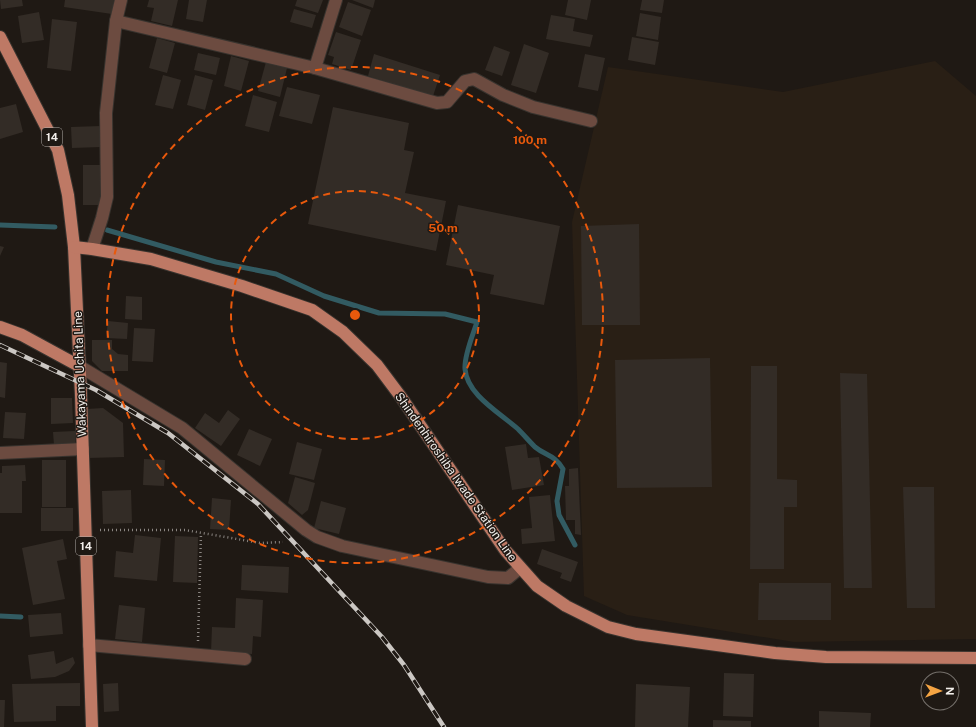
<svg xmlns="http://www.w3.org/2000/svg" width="976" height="727" font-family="'Public Sans',sans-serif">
<rect width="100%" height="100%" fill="#1f1914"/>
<!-- built -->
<polygon fill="#291f15" points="935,61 976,96 976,639 794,642 627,615 584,596 572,222 608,67 783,92"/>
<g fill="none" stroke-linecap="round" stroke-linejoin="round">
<!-- stream -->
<g stroke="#325b62" stroke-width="5">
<polyline points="0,225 55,227"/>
<path d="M 107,230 L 216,262 L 276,274 L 324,296 L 379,313 L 445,314 L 477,322 C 473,335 464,355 465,369 C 467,395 500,413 518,429 C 524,435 529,441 535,447 C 546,456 555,455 563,469 L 557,501 L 559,515 L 575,545"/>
<polyline points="0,616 21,617"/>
</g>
</g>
<!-- building -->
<g fill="#332c26">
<polygon points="0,0 22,0 23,6 1,9"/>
<polygon points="65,0 114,0 112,14 64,7"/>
<polygon points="149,0 178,0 172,26 151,21 154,8 147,7"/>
<polygon points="189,0 207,0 203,22 186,19"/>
<polygon points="297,0 323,0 318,13 295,6"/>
<polygon points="352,0 375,0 373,8"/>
<polygon points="568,0 591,0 587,20 565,15"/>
<polygon points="642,0 664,0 662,13 640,10"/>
<polygon points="348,2 371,10 362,36 339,27"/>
<polygon points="294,9 316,15 312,28 290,22"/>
<polygon points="39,12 44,40 22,43 18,16"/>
<polygon points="640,13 661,17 658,40 636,36"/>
<polygon points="551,15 575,19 573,31 593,35 590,47 546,39"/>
<polygon points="52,19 77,22 71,71 47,68"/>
<polygon points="336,32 361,40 351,70 332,64 334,57 328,55"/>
<polygon points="632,37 659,42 655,65 628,60"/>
<polygon points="157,38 175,43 167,73 149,68"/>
<polygon points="524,44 549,53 536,93 511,85"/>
<polygon points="494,46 510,52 502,76 485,70"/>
<polygon points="198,53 220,58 216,75 194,70"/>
<polygon points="374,54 440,75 433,96 368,76"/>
<polygon points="585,54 605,58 598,91 578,87"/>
<polygon points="231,56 249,61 241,91 224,86"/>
<polygon points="266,62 287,68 280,97 258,91"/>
<polygon points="163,75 181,80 173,109 155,105"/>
<polygon points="195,75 213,80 205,110 187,105"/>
<polygon points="287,87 320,95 312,124 279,116"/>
<polygon points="253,95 277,102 269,132 245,126"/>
<polygon points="16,104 23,132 0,139 0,108"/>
<polygon points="333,107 409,123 404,150 414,152 405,193 446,201 436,251 308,224"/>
<polygon points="101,126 101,147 72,148 71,127"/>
<polygon points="83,165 101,165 102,205 83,205"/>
<polygon points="458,205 560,226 544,305 490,294 494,275 446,265"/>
<polygon points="639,224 640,325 582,325 581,226"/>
<polygon points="0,246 4,247 0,256"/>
<polygon points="126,296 142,297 142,320 125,319"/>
<polygon points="108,321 128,323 127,339 106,338"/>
<polygon points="134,328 155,329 153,362 132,361"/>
<polygon points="92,340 112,340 112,349 118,354 128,355 128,371 102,371 92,361"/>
<polygon points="710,358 712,487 617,488 615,360"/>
<polygon points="0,362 7,363 5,398 0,397"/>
<polygon points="751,366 777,366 777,479 797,480 797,507 784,507 784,569 750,569"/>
<polygon points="840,373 867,374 872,588 844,588"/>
<polygon points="51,398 72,398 73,423 51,424"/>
<polygon points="103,408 123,423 124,457 88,458 87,409"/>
<polygon points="228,410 240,419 221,446 195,428 205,413 219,423"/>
<polygon points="5,412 26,413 24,439 3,438"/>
<polygon points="249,429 272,439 260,466 237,455"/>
<polygon points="75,431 75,444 54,445 53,432"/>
<polygon points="297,442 322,449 314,480 289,474"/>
<polygon points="526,444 528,458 539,457 544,485 512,490 505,447"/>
<polygon points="144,459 165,460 164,486 143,485"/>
<rect x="42" y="460" width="24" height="47"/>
<polygon points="25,465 26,481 22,481 22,513 0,513 0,473 2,473 2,466"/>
<polygon points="578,468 581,535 575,534 575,520 566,520 565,486 569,486 569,469"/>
<polygon points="295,477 315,483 308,510 302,515 288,503"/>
<polygon points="903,487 934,487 935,608 907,608"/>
<polygon points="131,490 132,523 103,524 102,491"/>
<polygon points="550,495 555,541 522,544 521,529 532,528 529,497"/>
<polygon points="212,498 231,500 229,530 210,529"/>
<polygon points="321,501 346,508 339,534 314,528"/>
<rect x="41" y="508" width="32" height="23"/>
<polygon points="135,535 161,538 157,581 114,577 116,551 133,553"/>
<polygon points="175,536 198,537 197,583 173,582"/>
<polygon points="63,539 67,559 57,561 65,599 33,605 22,548"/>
<polygon points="542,549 578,562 571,582 560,578 562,573 537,564"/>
<polygon points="242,565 289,567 288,593 241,590"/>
<polygon points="759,583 831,583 831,620 758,620"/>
<polygon points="236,598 263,600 261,637 253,636 252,654 211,652 212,627 235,628"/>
<polygon points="119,605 145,608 142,642 115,639"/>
<polygon points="61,613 63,634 30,637 28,615"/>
<polygon points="54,651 56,664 73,657 75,663 69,671 55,677 31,679 28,655"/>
<polygon points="724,673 754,674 753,717 723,716"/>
<polygon points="80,683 80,706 56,706 56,721 14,722 12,684"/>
<polygon points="118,683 119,711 104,712 103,684"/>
<polygon points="636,684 690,687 688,727 635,727"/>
<polygon points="0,700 5,700 4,727 0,727"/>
<polygon points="819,711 871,713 870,727 819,727"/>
<polygon points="713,720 751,721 751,727 713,727"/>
</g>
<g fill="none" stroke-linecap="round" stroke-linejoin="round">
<defs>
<g id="minor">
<polyline points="116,21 315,68 437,103 447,102 465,81 474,79 503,95 533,107 591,121"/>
<polyline points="315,68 336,0"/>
<polyline points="92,249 102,218 107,197 106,113 116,21 121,0"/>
<polyline points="79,366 182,428 306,530 317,537 342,546 488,577 508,578 520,568"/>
<polyline points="0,453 83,449"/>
<polyline points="89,645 245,659"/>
</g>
<g id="major">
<polyline points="0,37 58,150 68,195 74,247 81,395 92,727"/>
<polyline points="74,247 92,249 151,259 242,286 312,310 343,332 377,365 401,397 505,550 537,586 566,606 608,627 636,634 775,653 826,657 976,658"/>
<polyline points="0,327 22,335 79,366"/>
</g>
</defs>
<!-- minor casing -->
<use href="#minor" stroke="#38332e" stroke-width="14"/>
<!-- major casing -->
<use href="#major" stroke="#38332e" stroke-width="14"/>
<!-- path -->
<g stroke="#8b8682" stroke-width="2.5" stroke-dasharray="1 3" stroke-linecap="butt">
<polyline points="100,530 185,530 260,543 283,542"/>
<polyline points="198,641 201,533"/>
</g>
<!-- minor -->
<use href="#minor" stroke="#6c4b40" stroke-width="12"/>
<!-- major -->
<use href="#major" stroke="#be7965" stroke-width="12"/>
<defs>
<polyline id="rail" points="0,345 96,390 168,433 258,504 382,637 404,665 444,727"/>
</defs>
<!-- rail casing -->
<use href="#rail" stroke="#cbc7c3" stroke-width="4.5"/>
<!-- rail -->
<use href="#rail" stroke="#1f1914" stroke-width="3" stroke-dasharray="9" stroke-linecap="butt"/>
</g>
<!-- distance rings -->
<g fill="none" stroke="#e8590c" stroke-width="2" stroke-dasharray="7 5">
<circle cx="355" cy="315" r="124"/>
<circle cx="355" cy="315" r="248"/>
</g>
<g text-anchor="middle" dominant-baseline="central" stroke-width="3" stroke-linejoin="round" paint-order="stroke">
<!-- shield labels -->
<g fill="#1f1914" stroke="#b3afaa" stroke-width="1">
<rect x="42" y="128" width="20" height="18" rx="3"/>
<rect x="76" y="537" width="20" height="18" rx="3"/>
</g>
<g font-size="11" font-weight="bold" fill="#f3efeb">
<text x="52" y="137">14</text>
<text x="86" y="546">14</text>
</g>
<!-- street labels -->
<g font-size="12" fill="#f3efeb" stroke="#1f1914">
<text transform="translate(80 374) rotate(-92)">Wakayama Uchita Line</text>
<text transform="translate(456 477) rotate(55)">Shindenhiroshiba Iwade Station Line</text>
</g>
</g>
<circle cx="355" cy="315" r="6" fill="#e8590c" stroke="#1f1914" stroke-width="2"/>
<g font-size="12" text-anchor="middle" font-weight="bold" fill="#e8590c" stroke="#1f1914" stroke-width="3" stroke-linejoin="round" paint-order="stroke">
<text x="530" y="144">100 m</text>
<text x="443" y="232">50 m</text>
</g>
<!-- north arrow -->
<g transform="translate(940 691) rotate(91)"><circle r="19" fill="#1f1914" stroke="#746f6a"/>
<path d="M0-3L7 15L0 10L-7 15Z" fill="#f4a443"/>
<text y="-6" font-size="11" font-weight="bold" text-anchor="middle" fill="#f3efeb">N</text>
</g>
</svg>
